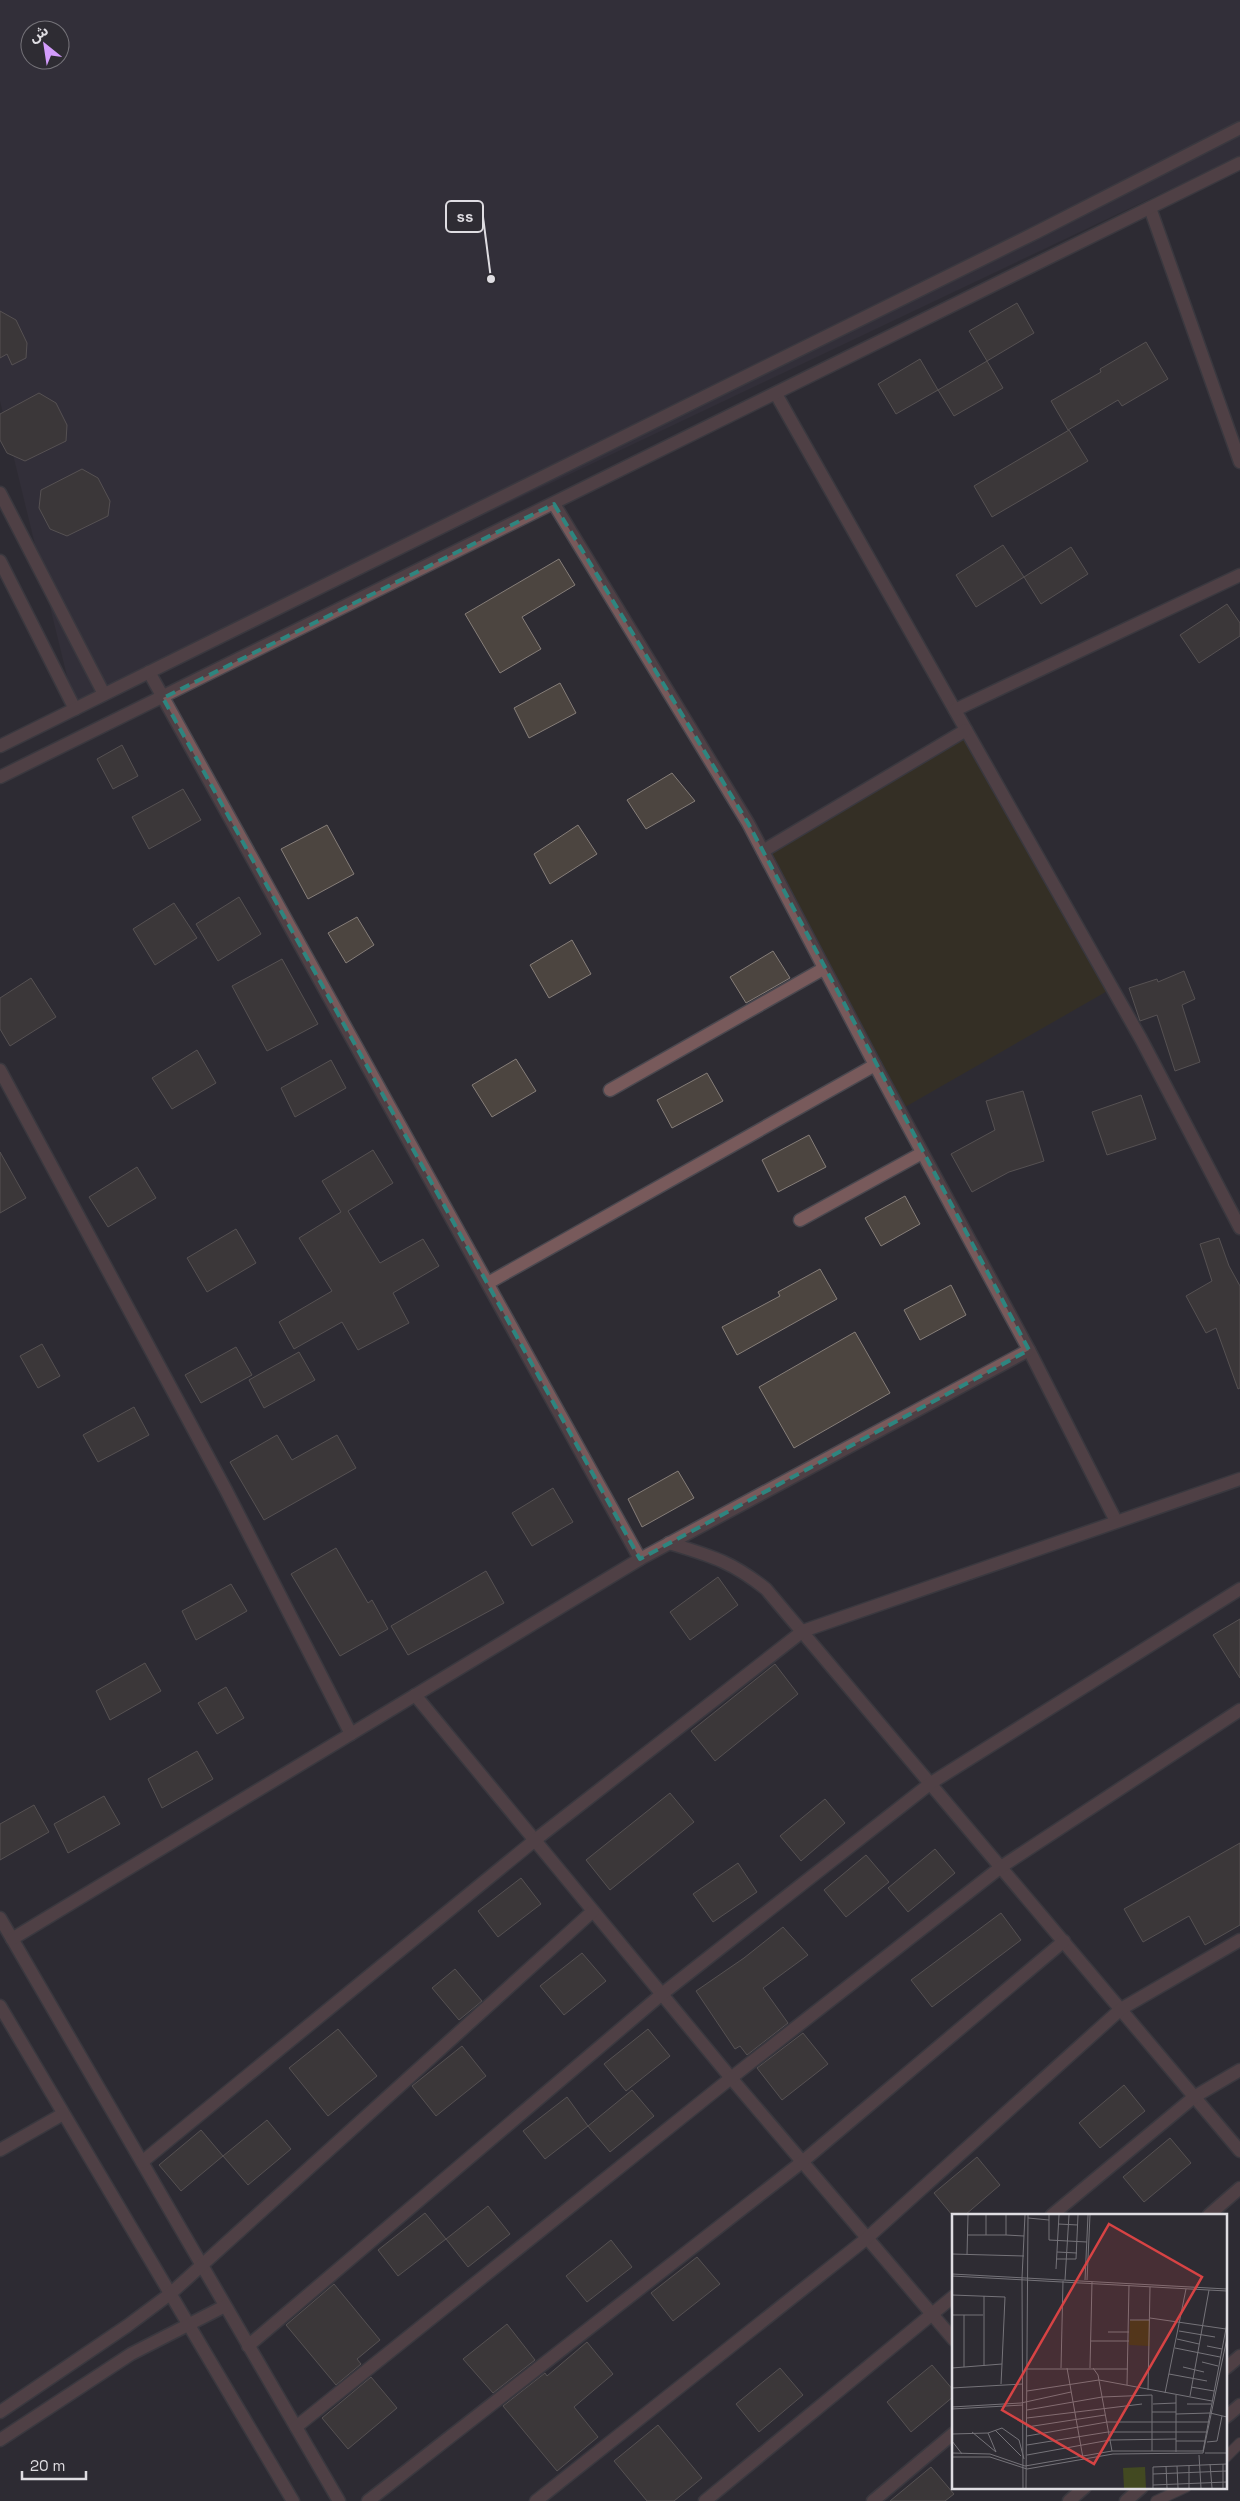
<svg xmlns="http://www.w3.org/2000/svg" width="1240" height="2501" font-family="'Space Grotesk','Noto Sans Arabic',sans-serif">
<rect width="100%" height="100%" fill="#2e2c33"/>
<!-- built -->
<path fill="#383340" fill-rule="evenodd" d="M 0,0 L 1240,0 L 1240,156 L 75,709 L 0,401 ZM 30,30 L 60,30 L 60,60 L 30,60 Z"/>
<!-- sand -->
<polygon fill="#3d3414" points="966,730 1109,990 905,1107 764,851"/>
<!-- building -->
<g fill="#4c4540" stroke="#867e79">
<polygon points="1017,303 1034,333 987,361 969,331"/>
<polygon points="0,311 16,320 27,343 26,358 12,365 7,354 0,358"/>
<polygon points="1146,342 1168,379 1122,406 1118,400 1068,430 1051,401 1101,372 1100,369"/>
<polygon points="920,359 938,390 896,414 878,384"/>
<polygon points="987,361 1003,388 954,416 938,390"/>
<polygon points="39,393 56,403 67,425 66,441 25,461 7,453 0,440 0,414"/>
<polygon points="1069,430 1088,461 992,517 974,486"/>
<polygon points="82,469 98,478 110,501 108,516 67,536 50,529 39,508 41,490"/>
<polygon points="1003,545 1024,577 976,607 956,575"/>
<polygon points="1071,547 1088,574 1041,604 1024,577"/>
<polygon points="559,559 575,585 522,617 541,649 500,673 465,614"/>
<polygon points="1227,604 1240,623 1240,636 1199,663 1180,635"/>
<polygon points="560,683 576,713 529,738 514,708"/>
<polygon points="122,745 138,776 113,789 97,759"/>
<polygon points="672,773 695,801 646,829 627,800"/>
<polygon points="183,789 201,820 149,849 132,817"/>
<polygon points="327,825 354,874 308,899 281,849"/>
<polygon points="578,825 597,854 550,884 534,854"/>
<polygon points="239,897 261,934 218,961 196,924"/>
<polygon points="174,903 197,938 155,965 133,929"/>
<polygon points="357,917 374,945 346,963 328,933"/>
<polygon points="572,940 591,974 549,998 530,965"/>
<polygon points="773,951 790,978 746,1003 730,977"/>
<polygon points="282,959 318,1024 267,1051 232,986"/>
<polygon points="1184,971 1195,999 1182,1005 1200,1062 1175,1071 1157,1015 1140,1021 1129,988 1157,979 1158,982"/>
<polygon points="31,978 56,1017 10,1046 0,1029 0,998"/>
<polygon points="197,1050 216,1083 172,1109 152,1078"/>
<polygon points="516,1059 536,1091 492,1117 472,1085"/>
<polygon points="331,1060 346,1088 295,1117 281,1088"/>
<polygon points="707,1073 723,1101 672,1128 657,1100"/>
<polygon points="1023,1091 1044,1161 1009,1172 972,1192 951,1154 995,1130 986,1101"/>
<polygon points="1141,1095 1156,1139 1107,1155 1092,1112"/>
<polygon points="809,1135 826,1167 778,1192 762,1160"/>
<polygon points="373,1150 393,1183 348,1211 380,1263 423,1239 439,1266 393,1293 409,1323 358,1350 342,1322 294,1349 279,1322 332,1291 299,1238 341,1212 322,1181"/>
<polygon points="0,1152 26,1198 0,1213"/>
<polygon points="137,1167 156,1198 108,1227 89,1197"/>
<polygon points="905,1196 920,1224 881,1246 865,1218"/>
<polygon points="236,1229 256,1263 207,1292 187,1258"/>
<polygon points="1219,1238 1229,1266 1240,1286 1240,1388 1238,1389 1216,1328 1206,1333 1186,1296 1212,1281 1200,1244"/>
<polygon points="820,1269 837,1299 737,1355 722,1327 780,1296 778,1292"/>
<polygon points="951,1285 966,1315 920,1340 904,1310"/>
<polygon points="855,1332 890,1393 794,1448 759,1387"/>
<polygon points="42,1344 60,1376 38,1388 20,1356"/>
<polygon points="236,1347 252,1375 201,1403 185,1375"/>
<polygon points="299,1352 315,1380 264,1408 249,1380"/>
<polygon points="134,1407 149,1435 98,1462 83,1435"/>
<polygon points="277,1435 292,1460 337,1435 356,1468 264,1520 230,1462"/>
<polygon points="678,1471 694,1498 642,1527 628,1499"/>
<polygon points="553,1488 573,1522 532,1546 512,1513"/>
<polygon points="336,1548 368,1603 372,1600 388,1629 340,1656 291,1574"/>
<polygon points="486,1571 504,1603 408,1655 391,1626"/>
<polygon points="718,1577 738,1605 690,1640 670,1612"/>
<polygon points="231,1584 247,1611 196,1640 182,1611"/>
<polygon points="1240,1619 1240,1678 1213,1635"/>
<polygon points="145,1663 161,1691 110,1720 96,1691"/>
<polygon points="775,1664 798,1694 715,1761 691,1731"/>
<polygon points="226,1687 244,1718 217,1734 198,1703"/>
<polygon points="197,1751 213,1779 162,1808 148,1779"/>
<polygon points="670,1793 694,1822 610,1890 586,1860"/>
<polygon points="104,1796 120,1824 68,1853 54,1824"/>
<polygon points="825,1799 845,1823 801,1861 780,1836"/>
<polygon points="34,1805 49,1832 0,1860 0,1824"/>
<polygon points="1240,1843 1240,1925 1205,1945 1189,1916 1143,1942 1124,1909"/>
<polygon points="935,1849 955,1873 908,1912 888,1888"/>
<polygon points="866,1855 889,1882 846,1917 824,1890"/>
<polygon points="738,1863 757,1892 713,1922 693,1894"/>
<polygon points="521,1878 541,1904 498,1937 478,1911"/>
<polygon points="1001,1913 1021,1940 932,2007 911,1980"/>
<polygon points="783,1927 808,1955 763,1988 788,2023 747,2055 740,2046 735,2049 696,1991 744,1958"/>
<polygon points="582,1953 606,1981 564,2015 540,1986"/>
<polygon points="455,1969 482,2001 459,2020 432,1988"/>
<polygon points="338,2029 377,2076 328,2116 289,2068"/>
<polygon points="648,2029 670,2056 626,2091 604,2064"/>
<polygon points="803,2033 828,2064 782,2100 757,2068"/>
<polygon points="462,2046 486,2076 436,2116 412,2086"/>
<polygon points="1124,2085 1145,2111 1100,2148 1079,2123"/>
<polygon points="632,2090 654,2116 610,2152 588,2126"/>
<polygon points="567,2097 588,2126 545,2159 523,2131"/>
<polygon points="267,2120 291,2149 248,2185 223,2156"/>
<polygon points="201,2130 223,2156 181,2191 159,2165"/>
<polygon points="1170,2138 1191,2163 1144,2202 1123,2177"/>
<polygon points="977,2157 1000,2185 965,2215 952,2215 934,2193"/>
<polygon points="488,2206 510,2234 468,2267 446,2239"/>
<polygon points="425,2213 446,2239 398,2276 378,2250"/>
<polygon points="611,2240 632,2267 587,2302 566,2276"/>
<polygon points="697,2257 720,2284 673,2321 651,2293"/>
<polygon points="334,2284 380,2340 357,2359 361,2364 336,2385 286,2325"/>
<polygon points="507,2324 535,2360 493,2393 463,2359"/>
<polygon points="587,2342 613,2374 574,2407 598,2437 557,2471 503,2406 545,2373 547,2376"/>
<polygon points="932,2365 954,2391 954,2396 911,2432 887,2402"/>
<polygon points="780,2368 803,2395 759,2432 736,2404"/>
<polygon points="371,2377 397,2408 348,2449 322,2418"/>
<polygon points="658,2425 702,2478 674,2501 647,2501 614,2461"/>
<polygon points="931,2467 954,2494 945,2501 890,2501"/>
</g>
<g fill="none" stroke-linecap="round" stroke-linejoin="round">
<defs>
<g id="lane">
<polyline points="1226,2457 1240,2443"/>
<polyline points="1156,2501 1186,2487"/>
</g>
<g id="street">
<polyline points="1150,208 1240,462"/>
<polyline points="776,394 1141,1039 1240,1228"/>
<polyline points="0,493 104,694"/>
<polyline points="554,504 748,823 875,1065 1029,1350 1116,1521"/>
<polyline points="0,561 75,709"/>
<polyline points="149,672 640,1559"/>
<polyline points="955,710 1240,575"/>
<polyline points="0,746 1037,232 1240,128"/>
<polyline points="0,777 1240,163"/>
<polyline points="763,851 966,730"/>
<polyline points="0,1070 226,1490 351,1734"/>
<polyline points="610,1090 823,969"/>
<polyline points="800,1220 922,1153"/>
<polyline points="488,1283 875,1065"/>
<path d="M 669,1543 C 711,1556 731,1561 766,1589 L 1240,2151"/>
<polyline points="415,1695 731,2078 954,2340"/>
<polyline points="0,1918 339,2501"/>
<polyline points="12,1939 640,1559 1029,1350"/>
<polyline points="0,2006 293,2501"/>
<polyline points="0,2150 63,2114"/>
<polyline points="142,2162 535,1840 803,1631 1240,1479"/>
<polyline points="1052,2215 1194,2097 1240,2070"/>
<polyline points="1209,2215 1240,2188"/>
<polyline points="248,2346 662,1994 931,1783 1240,1589"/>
<polyline points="1226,2368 1240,2356"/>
<polyline points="0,2412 127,2326 170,2294 593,1911"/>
<polyline points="1226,2417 1240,2405"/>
<polyline points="296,2427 731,2078 1001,1867 1240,1710"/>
<polyline points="0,2440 131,2354 225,2306"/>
<polyline points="368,2501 802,2162 1064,1941"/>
<polyline points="536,2501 866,2239 1121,2009 1240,1940"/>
<polyline points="705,2501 954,2296"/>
<polyline points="873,2501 954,2433"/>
<polyline points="1069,2501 1085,2487"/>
<polyline points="1126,2501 1142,2487"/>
</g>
</defs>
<!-- lane casing -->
<use href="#lane" stroke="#4a484f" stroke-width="12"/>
<!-- street casing -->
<use href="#street" stroke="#4a484f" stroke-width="15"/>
<!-- lane -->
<use href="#lane" stroke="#785a5b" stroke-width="10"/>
<!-- street -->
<use href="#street" stroke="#785a5b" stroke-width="12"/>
</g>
<!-- marked area -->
<path d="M0 0H1240V2501H0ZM 554,504 L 748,823 L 1029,1350 L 640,1559 L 163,698 Z" fill="#2e2c33" fill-opacity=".55" fill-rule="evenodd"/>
<path fill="none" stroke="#2e857f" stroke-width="4" stroke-dasharray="10 6" stroke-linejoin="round" d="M 554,504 L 748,823 L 1029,1350 L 640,1559 L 163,698 Z"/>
<!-- overview -->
<g transform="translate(952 2214)">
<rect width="275" height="275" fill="#2e2c33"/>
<path d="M 193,253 L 194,274 L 172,274 L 171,254 Z" fill="#424921"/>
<path d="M 178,106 L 198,106 L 198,132 L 177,131 Z" fill="#3d3414"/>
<path fill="none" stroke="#757379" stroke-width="1" d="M 97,1 L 97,26 L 135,28M 76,4 L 97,6M 106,10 L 126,11M 16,21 L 34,21 L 34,1M 34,21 L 54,21 L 54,1M 54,21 L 72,22M 105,38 L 125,39M 0,40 L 72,42M 15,41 L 16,1M 105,45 L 124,45 L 126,1M 104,55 L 107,1M 0,60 L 275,75M 0,62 L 275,77M 113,66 L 117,1M 133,66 L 136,1M 135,66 L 138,1M 0,81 L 53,83 L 50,150 L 0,154M 0,101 L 31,101M 198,104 L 274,115M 178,106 L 198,106M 227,117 L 263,123M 156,118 L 177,118M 225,125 L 247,130M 139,127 L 177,127M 255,132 L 270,135M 223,134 L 268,143M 250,148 L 266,152M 32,152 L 32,82M 12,153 L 12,101M 231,153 L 252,158M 109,154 L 111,67M 115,154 L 131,244M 138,154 L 140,68M 141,154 L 146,161 L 160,237M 75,155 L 176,155M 217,160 L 255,167M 49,170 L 50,150M 175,171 L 177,71M 239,173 L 262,177M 0,174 L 71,170M 196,176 L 198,73M 75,177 L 147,166 L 260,187M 213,179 L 234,75M 224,181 L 224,238M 238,182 L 257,76M 201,190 L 224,189M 235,190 L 259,190M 0,193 L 69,189 L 119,178M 0,195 L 71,191M 75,196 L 150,183 L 200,181M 200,198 L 224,198M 224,200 L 258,199 L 275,203M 75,204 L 190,190M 75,213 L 153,201M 43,216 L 69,242M 20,218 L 44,238M 36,219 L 44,238M 0,220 L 36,219 L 50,214 L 67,226 L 72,245M 75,222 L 155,208 L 256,208M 0,227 L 10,240M 224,227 L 253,227M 255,228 L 265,227 L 270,202M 75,231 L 156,218 L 254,218M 200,237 L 200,181M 0,239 L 38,240 L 73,252 L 160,237 L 251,237 L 275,109M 253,239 L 275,239M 75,241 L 158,226 L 224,225M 247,241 L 249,274M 0,243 L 38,243 L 75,255 L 161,240 L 251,239 L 275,124M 258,250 L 260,274M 271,250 L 271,274M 237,251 L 237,274M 214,252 L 215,274M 225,252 L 226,274M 201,260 L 275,257M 201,271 L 275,268M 71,274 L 70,64 L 73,1M 74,274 L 76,1M 201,274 L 201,253 L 275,250"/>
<path fill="#d74344" fill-opacity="0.15" stroke="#d74344" stroke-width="2.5" d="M 157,10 L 250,63 L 142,250 L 50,196 Z"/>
<rect width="275" height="275" fill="none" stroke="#dfdde2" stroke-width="2.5"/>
</g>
<!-- callouts -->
<path fill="none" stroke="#dfdde2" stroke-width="2" d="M491 279L483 217"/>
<circle fill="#dfdde2" stroke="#2e2c33" stroke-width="2" cx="491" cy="279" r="5"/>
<rect fill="#2e2c33" stroke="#dfdde2" stroke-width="2" x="446" y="201" width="37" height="31" rx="5"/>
<g font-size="16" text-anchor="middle" font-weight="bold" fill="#dfdde2">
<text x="465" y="222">ss</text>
</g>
<!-- north arrow -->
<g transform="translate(45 45) rotate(330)"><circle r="24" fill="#2e2c33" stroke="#757379"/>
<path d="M0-4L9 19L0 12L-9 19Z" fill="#d39cfc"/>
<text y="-8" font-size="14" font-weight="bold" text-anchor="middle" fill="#dfdde2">ش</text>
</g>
<!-- scale -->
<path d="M22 2471v8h64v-8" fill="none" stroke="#dfdde2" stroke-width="2.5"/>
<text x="30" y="2471" font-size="15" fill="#dfdde2" stroke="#2e2c33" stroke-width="4" paint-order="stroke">20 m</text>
</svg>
